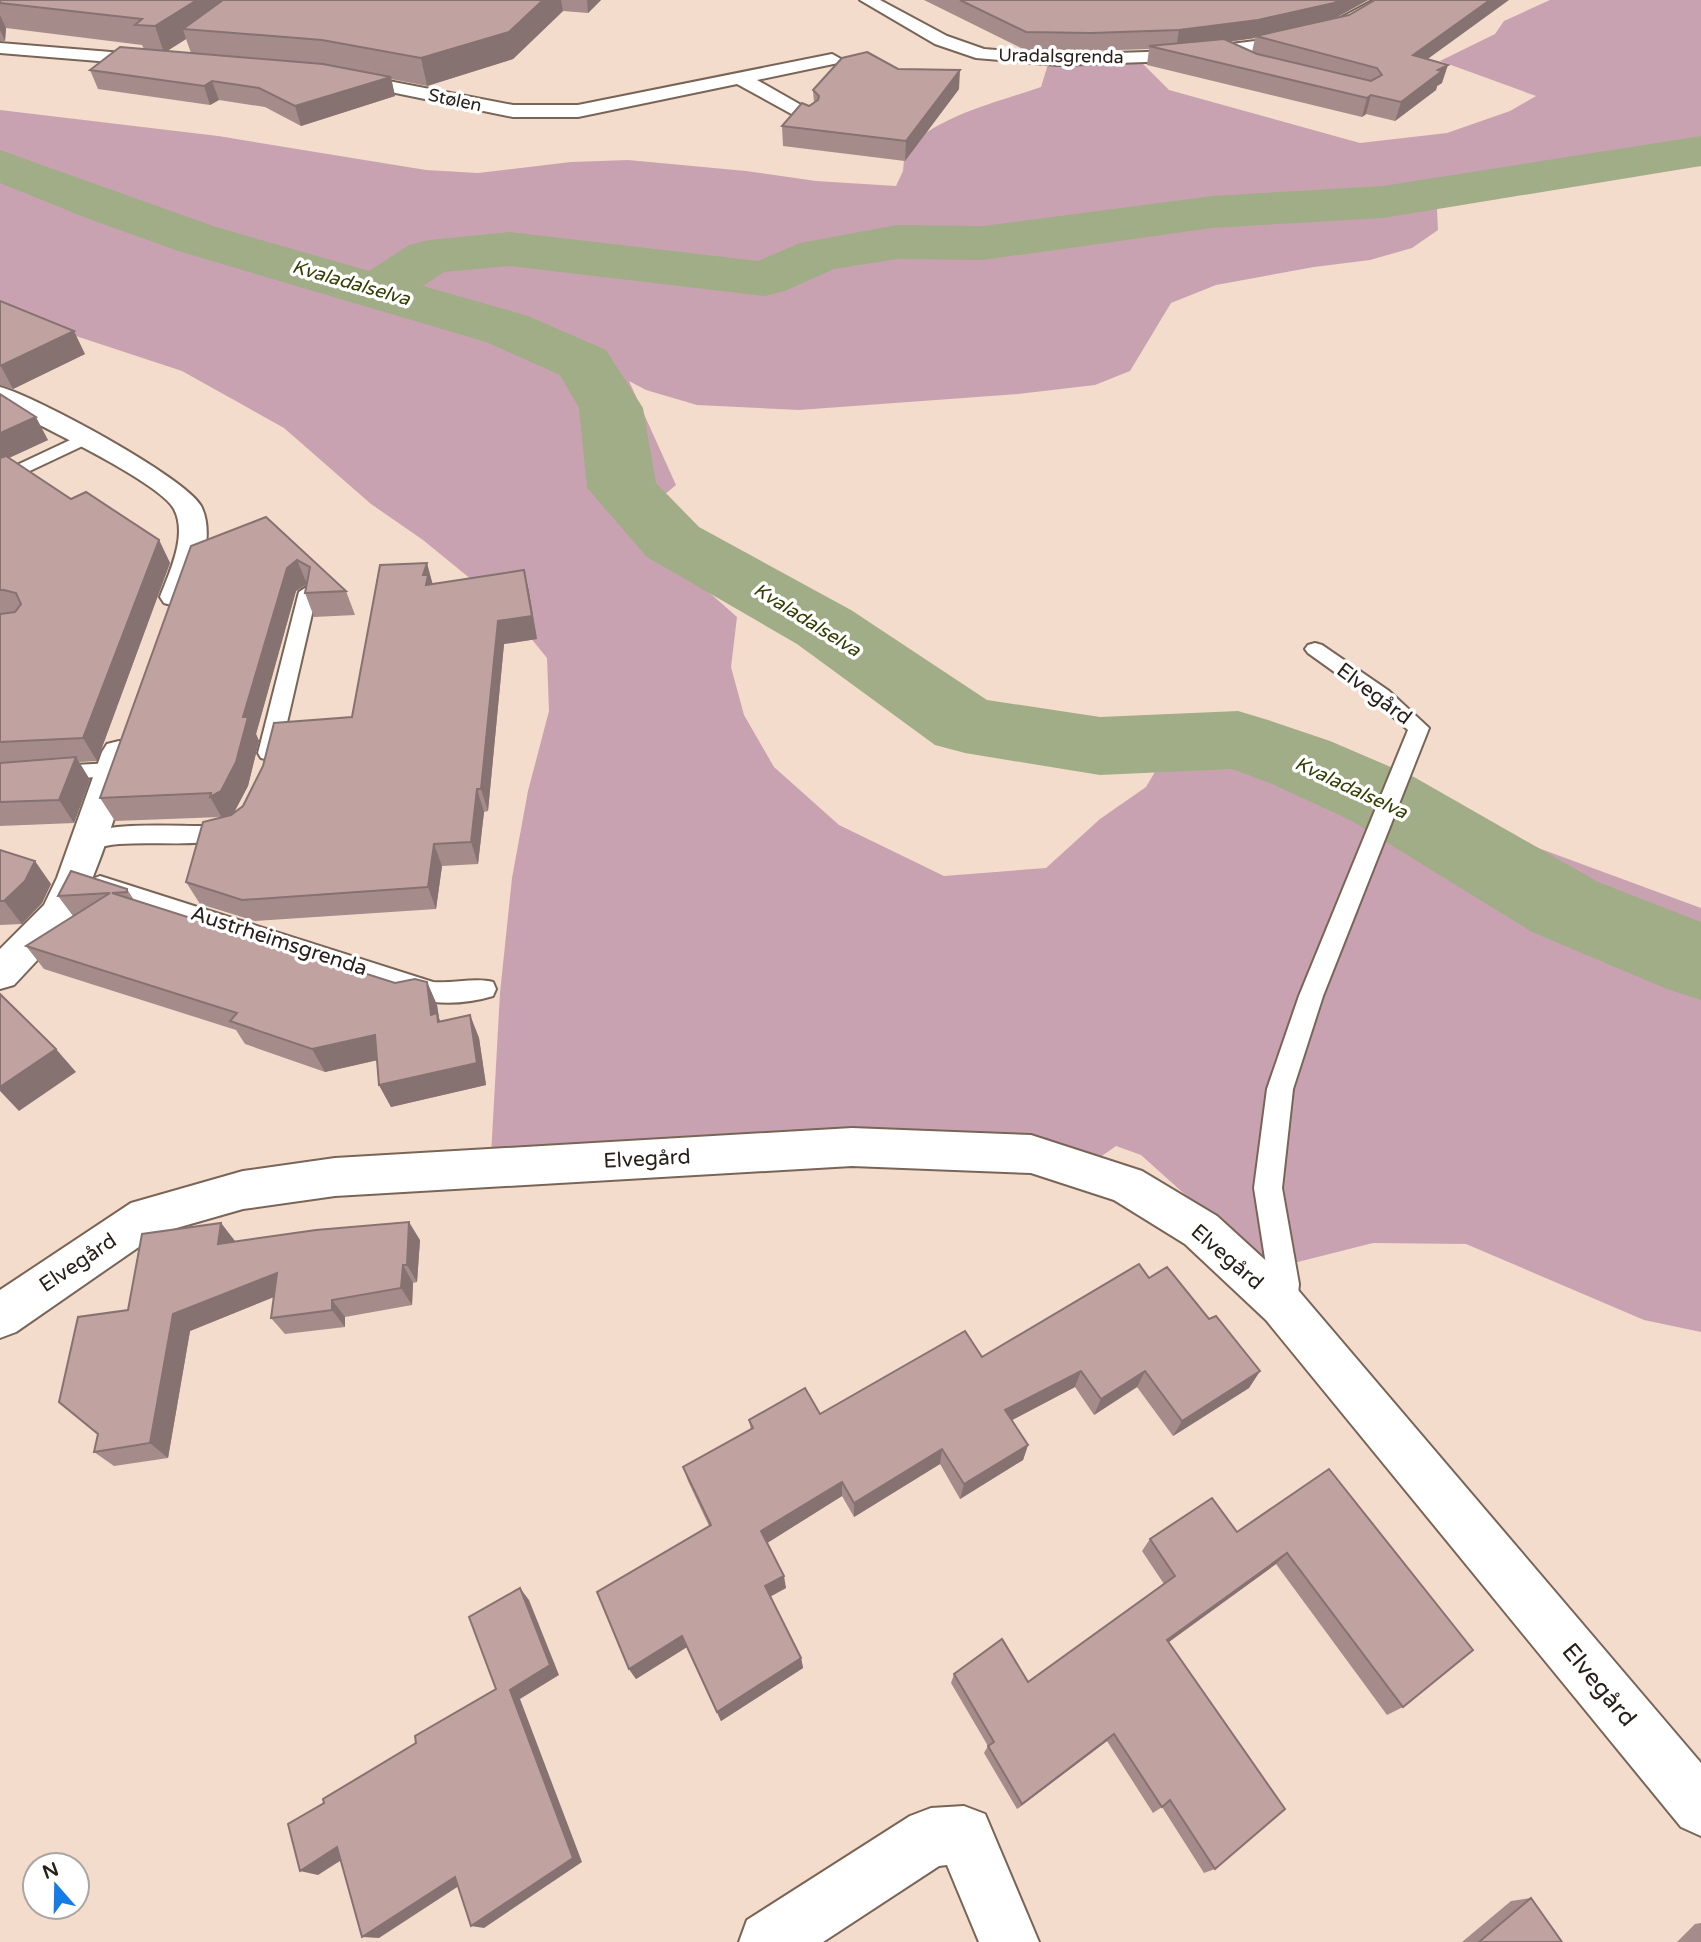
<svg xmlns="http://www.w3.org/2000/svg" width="1701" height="1942" font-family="'Varela Round',sans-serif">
<rect width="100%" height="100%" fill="#f3dccb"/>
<!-- green -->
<path fill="#c9a2b2" d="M 1701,0 L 1701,151 L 1409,197 L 1437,209 L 1438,230 L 1412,248 L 1370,260 L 1314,267 L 1216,285 L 1171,303 L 1130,371 L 1095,385 L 1018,394 L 799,410 L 697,405 L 646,390 L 629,381 L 676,485 L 664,495 L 667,533 L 694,579 L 737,617 L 731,667 L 744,715 L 774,767 L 839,825 L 944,876 L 1046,868 L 1100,819 L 1146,787 L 1175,738 L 1232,742 L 1238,740 L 1362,782 L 1371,791 L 1449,815 L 1701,908 L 1701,1332 L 1644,1320 L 1466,1244 L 1373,1243 L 1258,1272 L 1190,1199 L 1141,1155 L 1116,1146 L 1089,1165 L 798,1154 L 490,1174 L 500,993 L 512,878 L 528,791 L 549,711 L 547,658 L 516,620 L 472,580 L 423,540 L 371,504 L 284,428 L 182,371 L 0,311 L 0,110 L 218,136 L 426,170 L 478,173 L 571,162 L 628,160 L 746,171 L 816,181 L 896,186 L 903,171 L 905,149 C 944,114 992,104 1041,87 L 1049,61 L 1139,60 L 1169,90 L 1360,143 L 1447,133 L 1510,111 L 1536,96 L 1440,61 L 1495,34 L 1504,21 L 1550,0 Z"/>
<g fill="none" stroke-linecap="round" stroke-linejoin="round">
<!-- river -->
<polygon fill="#a0ad86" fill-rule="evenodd" points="1701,136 1701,166 1383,218 1212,228 983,260 897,259 834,269 785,291 765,296 510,266 444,272 423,286 528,316 606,350 643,408 656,483 699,527 851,610 987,700 1100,717 1238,711 1268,720 1330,741 1414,777 1598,882 1701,922 1701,1000 1667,989 1532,932 1352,821 1270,783 1232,769 1100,775 965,753 935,745 797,644 647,557 587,488 579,408 560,375 486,342 178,251 89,219 0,183 0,150 216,227 369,271 409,245 429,240 510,232 758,261 800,243 897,225 983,226 1212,196 1383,186"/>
<defs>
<g id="lane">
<polygon points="83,434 91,439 89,443 0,485 0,473"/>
<polygon points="308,586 317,592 280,753 277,758 269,760 261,758 258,753 299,592"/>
<polygon points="1315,643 1322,645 1389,691 1429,728 1323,996 1293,1089 1282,1188 1299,1284 1297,1305 1292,1315 1282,1319 1272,1315 1267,1305 1269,1284 1254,1188 1267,1089 1299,996 1408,730 1375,701 1308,653 1305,649 1308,645"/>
<polygon points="112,763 120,765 123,770 120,775 0,785 0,769"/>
<path d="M 231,822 L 239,824 L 242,830 L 239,836 C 200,848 159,841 119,844 C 106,845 94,850 81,846 L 78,840 L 81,834 C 124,821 174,827 218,826 Z"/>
<path d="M 100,876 L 433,982 C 452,984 476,977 493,982 L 496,989 L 493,996 C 473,1002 453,1004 433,1002 L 92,891 L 88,885 L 92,879 Z"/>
</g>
<g id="street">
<polygon points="860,0 880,0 947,36 984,49 1058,55 1176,51 1255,41 1331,23 1374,0 1394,0 1343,31 1255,51 1176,61 1058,65 976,58 935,44"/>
<polygon points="0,43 160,56 169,61 160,66 0,53"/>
<polygon points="832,54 841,59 838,63 757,80 815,113 817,117 808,123 737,84 578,117 513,117 342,82 333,77 342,72 513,105 578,105"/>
<path d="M 0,387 C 35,396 185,477 201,506 C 215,533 201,580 186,603 L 175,606 L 164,603 L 160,597 C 169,573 188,535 174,509 C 160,482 33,422 0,405 Z"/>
<path d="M 119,741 L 131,744 L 136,752 C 116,810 100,870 71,924 L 14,985 L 0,989 L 0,949 L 44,905 L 57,878 L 102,752 L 107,744 Z"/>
<polygon points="852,1128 1031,1135 1142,1171 1217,1216 1298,1290 1701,1763 1701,1836 1681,1827 1266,1320 1185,1244 1114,1200 1031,1173 852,1166 335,1196 243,1209 159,1233 16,1332 0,1338 0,1290 131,1203 243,1171 335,1158"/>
<polygon points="964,1806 985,1814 1039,1942 979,1942 947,1865 939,1866 823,1942 739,1942 747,1920 910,1816 931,1808"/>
</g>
</defs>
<!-- lane casing -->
<use href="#lane" stroke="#796557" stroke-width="4"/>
<!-- street casing -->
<use href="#street" stroke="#796557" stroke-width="4"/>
<!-- lane -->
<use href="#lane" fill="#fff" fill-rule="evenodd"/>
<!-- street -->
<use href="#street" fill="#fff" fill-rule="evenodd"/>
</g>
<!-- wall -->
<g fill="#a58c8a" fill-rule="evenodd">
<path d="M 0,0 L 601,0 L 588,13 L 563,11 L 513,59 L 427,86 L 391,79 L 395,96 L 301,126 L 265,107 L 219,100 L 210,105 L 98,89 L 90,70 L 144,49 L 142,45 L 6,28 L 5,41 L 0,41 ZM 186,39 L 191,53 L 167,51 Z"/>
<path d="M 924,0 L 1368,0 L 1333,19 L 1427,59 L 1442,83 L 1437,86 L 1436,90 L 1395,121 L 1366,114 L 1362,117 L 1147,65 L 1149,49 L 1089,51 L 1025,50 ZM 1255,38 L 1252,52 L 1229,42 Z"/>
<polygon points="898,69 959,89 905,161 783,146 782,126 814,103 813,90"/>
<polygon points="0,301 85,354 13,389 0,385"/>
<polygon points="0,394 48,440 9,458 71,499 159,540 170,563 97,761 79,762 90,780 74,823 0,826"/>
<polygon points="266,517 346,591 355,615 314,617 305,593 307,584 296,591 256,734 259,741 248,786 234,813 352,717 433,584 524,570 529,592 537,639 504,644 488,811 484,812 478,864 442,866 436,909 255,921 200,904 186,882 221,818 221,817 115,821 100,798"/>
<polygon points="0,850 51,884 42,903 22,924 0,925"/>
<polygon points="127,889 134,900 395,983 427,982 437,1005 439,1018 440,1022 470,1015 479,1038 486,1085 391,1107 379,1085 377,1060 325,1072 245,1044 236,1030 44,969 26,946 73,916 58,896"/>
<polygon points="221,1223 235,1242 420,1240 417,1282 413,1283 412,1305 345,1317 345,1327 285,1334 271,1318 274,1297 190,1331 168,1458 114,1466 94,1452 128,1310"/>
<polygon points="1149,1278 1260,1371 1249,1388 1173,1436 1137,1387 1094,1415 1075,1387 1012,1420 1028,1445 1023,1460 960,1499 940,1464 854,1517 842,1496 767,1543 786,1588 770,1597 801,1658 803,1668 721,1721 687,1647 636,1679 629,1669 709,1526 688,1481 683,1467 751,1430 749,1420 820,1414 982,1357"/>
<polygon points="1329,1469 1403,1707 1387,1715 1276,1564 1169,1642 1215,1869 1204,1873 1162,1807 1153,1813 1107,1741 1017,1809 984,1753 988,1746 951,1683 954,1674 1028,1682 1164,1584 1142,1551 1150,1539 1237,1532"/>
<polygon points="1531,1898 1562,1942 1462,1942 1511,1901"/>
<polygon points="1701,1923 1701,1942 1677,1942 1695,1924"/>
</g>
<!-- shaded-wall -->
<g fill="#867271">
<polygon points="197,0 224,0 183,29 186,39 164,53 155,26"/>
<polygon points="543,0 561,0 563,11 513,59 427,86 421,58"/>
<polygon points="587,0 601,0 588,13"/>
<polygon points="1340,0 1368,0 1330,21 1256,36 1255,38 1176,48 1179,30"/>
<polygon points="1490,0 1509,0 1407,74 1413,55"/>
<polygon points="0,15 6,28 5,41 0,30"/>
<polygon points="1448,65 1442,83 1437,86 1436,90 1395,121 1401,102 1438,70"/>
<polygon points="960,70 959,89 905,161 906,141"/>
<polygon points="391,77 395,96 301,126 295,106"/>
<polygon points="212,81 219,100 210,105 204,86"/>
<polygon points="1371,95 1366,114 1362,117 1367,98"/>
<polygon points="74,331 85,354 13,389 1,366"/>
<polygon points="36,417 48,440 0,462 0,433"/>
<polygon points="159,540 170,563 97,761 83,738"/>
<polygon points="297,560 307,584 296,591 256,734 259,741 248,786 233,814 223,820 210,797 243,717 287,568"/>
<polygon points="427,563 433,585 433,607 423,575"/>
<polygon points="524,570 529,592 537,639 504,644 488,811 481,789 498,621"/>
<polygon points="76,757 90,780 74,823 59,800"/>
<polygon points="477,789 484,812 478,864 471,842"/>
<polygon points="434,844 442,866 436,909 428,887"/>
<polygon points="35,861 51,884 42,903 22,924 4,901"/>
<polygon points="427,982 437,1005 439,1018 446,1036 431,1015"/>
<polygon points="470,1015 479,1038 486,1085 391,1107 379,1085"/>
<polygon points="375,1035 387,1058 325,1072 312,1049"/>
<polygon points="56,1049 76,1072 19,1111 0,1091 0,1087"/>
<polygon points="409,1222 420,1240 417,1282 407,1265"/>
<polygon points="221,1223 235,1241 233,1262 218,1244"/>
<polygon points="403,1265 413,1283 412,1305 401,1288"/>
<polygon points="277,1273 291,1290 190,1331 168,1458 150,1443 173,1314"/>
<polygon points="332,1300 345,1317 345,1327 332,1310"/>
<polygon points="1081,1371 1075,1387 1001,1426 1005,1410"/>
<polygon points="1145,1371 1137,1387 1094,1415 1101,1399"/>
<polygon points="1260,1371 1249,1388 1173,1436 1182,1421"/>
<polygon points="1028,1445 1023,1460 960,1499 964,1484"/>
<polygon points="942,1449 940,1464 854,1517 854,1503"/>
<polygon points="842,1482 842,1496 764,1545 761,1531"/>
<polygon points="1287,1553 1276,1564 1159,1649 1167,1640"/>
<polygon points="784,1576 786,1588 767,1598 765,1586"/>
<polygon points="520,1588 529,1600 559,1675 520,1699 582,1862 484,1928 471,1926 510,1690"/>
<polygon points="682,1636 687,1647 636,1679 629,1669"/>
<polygon points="801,1658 803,1668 721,1721 717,1712"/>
<polygon points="1114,1734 1107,1741 1017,1809 1022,1804"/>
<polygon points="337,1847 354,1852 318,1875 300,1871"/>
<polygon points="455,1877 468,1880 379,1938 362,1937"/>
</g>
<!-- building -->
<g fill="#c0a3a1" stroke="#867271" stroke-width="2">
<polygon points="0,0 197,0 155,26 135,25 142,19 0,3"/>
<polygon points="223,0 543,0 509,32 421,58 322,40 183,29"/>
<polygon points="960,0 1340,0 1334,3 1258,20 1179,30 1091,33 1026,32"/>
<polygon points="1375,0 1490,0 1413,55 1448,65 1438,70 1442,71 1401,102 1371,95 1367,98 1149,46 1224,39 1257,54 1371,81 1382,75 1377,68 1256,36 1349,15"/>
<polygon points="120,47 323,64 391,77 295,106 259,88 212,81 204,86 90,70"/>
<polygon points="867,52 898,69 960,70 906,141 782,126 802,103 809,106 818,100 819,96 813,90 842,58"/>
<polygon points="0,301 74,331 0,366"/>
<polygon points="0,394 36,417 0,433"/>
<polygon points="6,456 71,499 86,492 159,540 83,738 0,742 0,614 15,612 21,604 16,593 4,590 0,590 0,458"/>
<polygon points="266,517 346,591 305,593 310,567 297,560 287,568 243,717 248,717 236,762 221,791 210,797 211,793 100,798 191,546"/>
<polygon points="427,563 423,575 428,575 426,585 524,570 532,616 498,621 481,789 477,789 471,842 434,844 428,887 242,900 186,882 203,822 231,815 243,806 263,766 274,723 352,717 380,565"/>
<polygon points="76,757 59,800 0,802 0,763"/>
<polygon points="0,850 35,861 25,881 4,901 0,901"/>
<polygon points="71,871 127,889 127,892 112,893 395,983 415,979 427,982 431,1015 437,1013 438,1022 470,1015 477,1063 379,1085 375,1035 312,1049 230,1021 237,1013 26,946 110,893 58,896"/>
<polygon points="0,994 56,1049 0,1087"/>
<polygon points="409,1222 407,1265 403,1265 401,1288 332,1300 332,1310 271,1318 277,1273 173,1314 150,1443 94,1452 98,1434 59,1402 78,1317 128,1310 142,1234 221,1223 218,1244 316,1230"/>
<polygon points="1139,1264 1149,1278 1167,1267 1209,1319 1216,1316 1260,1371 1182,1421 1145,1371 1101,1399 1081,1371 1005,1410 1028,1445 964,1484 942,1449 854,1503 842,1482 761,1531 784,1576 765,1586 801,1658 717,1712 682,1636 629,1669 597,1592 711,1525 683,1467 753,1428 749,1420 805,1388 820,1414 965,1331 982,1357"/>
<polygon points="1329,1469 1473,1650 1403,1707 1287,1553 1167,1640 1285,1809 1215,1869 1170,1800 1162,1807 1114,1734 1022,1804 988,1746 994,1742 954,1674 1002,1639 1028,1682 1175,1576 1150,1539 1212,1498 1237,1532"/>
<polygon points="520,1588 550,1665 510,1690 573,1858 471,1926 455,1877 362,1937 337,1847 300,1871 288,1824 324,1803 323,1799 416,1743 415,1736 496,1689 469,1617"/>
<polygon points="1531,1898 1562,1942 1479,1942"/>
</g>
<g text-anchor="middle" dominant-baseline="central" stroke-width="7" stroke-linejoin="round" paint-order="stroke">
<!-- far-street labels -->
<g font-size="18" fill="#28201a" stroke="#fff">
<text transform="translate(1061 56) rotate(1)">Uradalsgrenda</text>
<text transform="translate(455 100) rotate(12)">Stølen</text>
</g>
<!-- far-water labels -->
<g font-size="19" font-style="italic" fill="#323f00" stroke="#fff">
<text transform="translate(351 283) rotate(16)">Kvaladalselva</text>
<text transform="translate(807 620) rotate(32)">Kvaladalselva</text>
<text transform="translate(1351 788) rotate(25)">Kvaladalselva</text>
</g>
<!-- street labels -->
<g font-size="21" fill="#28201a" stroke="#fff">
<text transform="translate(1374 694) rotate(37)">Elvegård</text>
<text transform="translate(279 941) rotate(18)">Austrheimsgrenda</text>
<text transform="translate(647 1159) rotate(-3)">Elvegård</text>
<text transform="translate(1227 1257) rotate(41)">Elvegård</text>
<text transform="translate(78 1263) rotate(-34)">Elvegård</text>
</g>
<!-- near-street labels -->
<g font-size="24" fill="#28201a" stroke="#fff">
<text transform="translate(1599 1685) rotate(50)">Elvegård</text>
</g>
</g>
<!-- north arrow -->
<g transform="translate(56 1886) rotate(340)"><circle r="33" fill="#ffffff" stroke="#a9a6a3" stroke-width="2"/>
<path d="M0-5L12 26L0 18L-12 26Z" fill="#147ce4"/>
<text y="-10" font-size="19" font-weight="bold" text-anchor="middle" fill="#28201a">N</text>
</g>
</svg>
